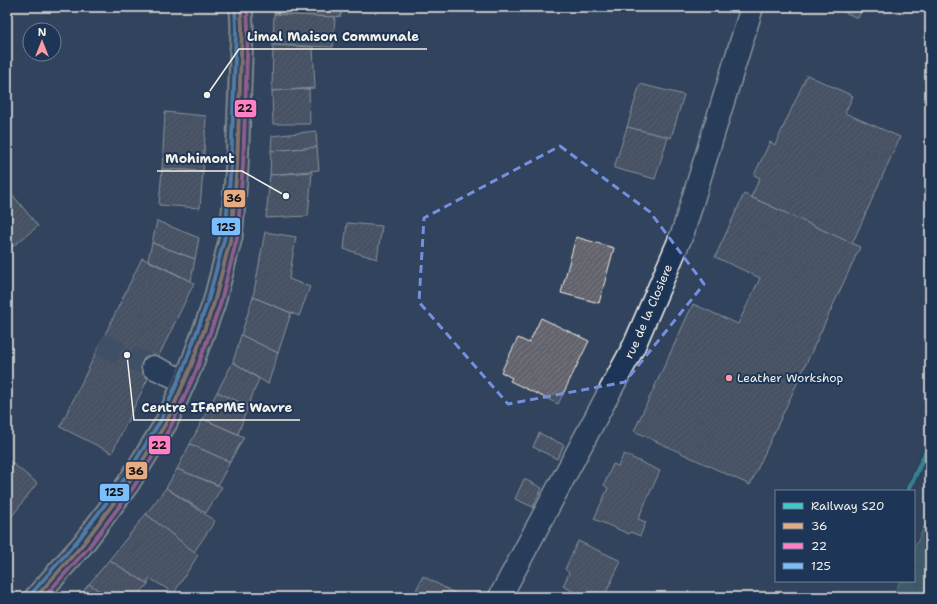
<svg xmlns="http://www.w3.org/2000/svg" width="937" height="604" font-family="'Shantell Sans',sans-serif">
<defs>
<pattern id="grass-tufts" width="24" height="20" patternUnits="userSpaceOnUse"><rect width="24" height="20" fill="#517679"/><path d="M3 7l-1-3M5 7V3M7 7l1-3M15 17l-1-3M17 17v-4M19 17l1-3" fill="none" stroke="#4d5f60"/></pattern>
<pattern id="building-hatch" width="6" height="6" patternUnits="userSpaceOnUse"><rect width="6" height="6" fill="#62636c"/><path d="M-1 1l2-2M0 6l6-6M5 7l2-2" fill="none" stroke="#797a81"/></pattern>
</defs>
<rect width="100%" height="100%" fill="#32435d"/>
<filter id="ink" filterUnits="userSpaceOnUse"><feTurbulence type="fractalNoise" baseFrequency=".025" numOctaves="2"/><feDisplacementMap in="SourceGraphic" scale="8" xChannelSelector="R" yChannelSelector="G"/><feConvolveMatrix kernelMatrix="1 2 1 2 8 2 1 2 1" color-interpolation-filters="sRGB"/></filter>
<g filter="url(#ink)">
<!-- grass -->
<polygon fill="url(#grass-tufts)" stroke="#a2b4b0" points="930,514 930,597 893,597 900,581 914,581 914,549"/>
<!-- building -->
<g fill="url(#building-hatch)" stroke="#f4f1e8">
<polygon points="274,7 341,7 341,16 335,17 274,14"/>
<polygon points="833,7 863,7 858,18"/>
<polygon points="274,14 335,17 333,47 273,45"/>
<polygon points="273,45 313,47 315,88 272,91"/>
<polygon points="807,75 853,96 845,113 900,137 852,244 751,197 760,178 754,175 770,142 775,145"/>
<polygon points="640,84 684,95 671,138 627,127"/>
<polygon points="309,89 310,124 273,124 272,91"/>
<polygon points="165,112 206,116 203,171 162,169"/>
<polygon points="627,127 668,137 655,179 614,168"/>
<polygon points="316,131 317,147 271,151 272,136"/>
<polygon points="317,147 319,170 270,175 271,151"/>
<polygon points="162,169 203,171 200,208 159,205"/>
<polygon points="312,172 308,216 266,218 270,175"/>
<polygon points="7,188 38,226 7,251"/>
<polygon points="744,194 860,247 750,485 634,431 693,304 738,324 760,278 715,257"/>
<polygon points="157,221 199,238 195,259 152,243"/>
<polygon points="347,223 382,226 377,259 344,249"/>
<polygon points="265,232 296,237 289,279 310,287 299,316 253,297"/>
<polygon points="576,237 614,248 599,303 561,293"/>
<polygon points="152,243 195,259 191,281 148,260"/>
<polygon points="142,258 194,283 112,453 60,427"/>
<polygon points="253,297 291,313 278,353 241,335"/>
<polygon points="541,318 589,341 558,404 510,381 512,378 501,372 518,338 529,343"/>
<polygon points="241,335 278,353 268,384 233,362"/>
<polygon points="233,362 259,379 248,406 217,392"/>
<polygon points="217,392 248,406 238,434 203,419"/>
<polygon points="203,419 244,437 230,462 190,444"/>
<polygon points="539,433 564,445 557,459 533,447"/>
<polygon points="190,444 230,462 218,485 177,469"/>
<polygon points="624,454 660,471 638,519 646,522 640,536 631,532 629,534 594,519 608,488 604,485 613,464 618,466"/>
<polygon points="7,459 37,483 7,523"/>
<polygon points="177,469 222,487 206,513 166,488"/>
<polygon points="524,479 542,488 533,507 515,499"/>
<polygon points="166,488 215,521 194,552 146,514"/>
<polygon points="146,514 198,555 174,593 149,578 148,584 109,560"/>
<polygon points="578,541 621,561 604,597 572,597 574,592 563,586 569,573 565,569"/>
<polygon points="109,560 148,584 136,597 109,597 89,584"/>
<polygon points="423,576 462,597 413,597"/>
<polygon points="89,584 109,597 79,597"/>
</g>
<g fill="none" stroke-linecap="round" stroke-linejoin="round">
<!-- minor-tunnel -->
<polyline stroke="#4f5d72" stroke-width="22" stroke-dasharray="22 11" stroke-linecap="butt" points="100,344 153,367"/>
<defs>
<g id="minor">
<polyline points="153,367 184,381"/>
<path id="s1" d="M 500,597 L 634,346 L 683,232 L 752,7"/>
</g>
<polyline id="major" points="36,597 83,544 128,484 166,423 190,369 214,303 231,237 237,166 242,29 241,7"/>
</defs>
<!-- minor casing -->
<use href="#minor" stroke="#f4f1e8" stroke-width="25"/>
<!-- major casing -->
<use href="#major" stroke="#f4f1e8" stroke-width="25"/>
<!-- minor -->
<use href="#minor" stroke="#1d3557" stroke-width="22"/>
<!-- major -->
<use href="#major" stroke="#6b7165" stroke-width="22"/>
<defs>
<polyline id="bus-1" points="36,597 83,544 128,484 166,423 190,369 214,303 231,237 237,166 242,29 241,7"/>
<polyline id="bus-2" points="44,597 88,548 133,488 171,426 196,371 220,305 237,238 243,166 248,29 247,7"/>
<polyline id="bus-3" points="32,593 78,540 123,481 161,420 184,367 208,301 225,236 231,166 236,29 235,7"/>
</defs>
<!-- bus-1 casing -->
<use href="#bus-1" stroke="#1d3557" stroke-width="7"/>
<!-- bus-2 casing -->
<use href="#bus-2" stroke="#1d3557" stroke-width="7"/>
<!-- bus-3 casing -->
<use href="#bus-3" stroke="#1d3557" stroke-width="7"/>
<!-- bus-1 -->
<use href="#bus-1" stroke="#e5ac83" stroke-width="4"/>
<!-- bus-2 -->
<use href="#bus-2" stroke="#ff80c5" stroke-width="4"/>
<!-- bus-3 -->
<use href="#bus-3" stroke="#7abffc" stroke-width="4"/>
<defs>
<polyline id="rail-1" points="908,491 930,443"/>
</defs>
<!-- rail-1 casing -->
<use href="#rail-1" stroke="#1d3557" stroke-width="8"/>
<!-- rail-1 -->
<use href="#rail-1" stroke="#40caca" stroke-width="5"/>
</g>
</g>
<!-- marked area -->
<path d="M0 0H937V604H0ZM 560,146 L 650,212 L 704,284 L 625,382 L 508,404 L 419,302 L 424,218 Z" fill="#32435d" fill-opacity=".55" fill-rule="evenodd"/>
<path fill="none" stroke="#738fde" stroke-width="3" stroke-dasharray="8 5" stroke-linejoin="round" d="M 560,146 L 650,212 L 704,284 L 625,382 L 508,404 L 419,302 L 424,218 Z"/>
<!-- markers -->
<circle fill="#ff9aa2" stroke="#1d3557" stroke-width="1.5" cx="729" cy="378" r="4"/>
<g text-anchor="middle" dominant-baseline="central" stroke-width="4" stroke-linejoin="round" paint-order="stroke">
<!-- street labels -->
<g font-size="12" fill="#f4f1e8" stroke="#1d3557">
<text stroke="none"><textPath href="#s1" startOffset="322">rue de la Closiere</textPath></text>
</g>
<!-- poi labels -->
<g font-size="12" fill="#f4f1e8" stroke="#1d3557" text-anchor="start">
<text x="737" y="378">Leather Workshop</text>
</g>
</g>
<!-- callouts -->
<path fill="none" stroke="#f4f1e8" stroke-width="1.5" d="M207 95L239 49H427M286 196L242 171H157M127 355L134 420H300"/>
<g fill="#f4f1e8" stroke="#1d3557" stroke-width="1.5">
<circle cx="207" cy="95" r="4"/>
<circle cx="286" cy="196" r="4"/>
<circle cx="127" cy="355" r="4"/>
</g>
<g font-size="13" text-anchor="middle" font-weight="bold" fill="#f4f1e8" stroke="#1d3557" stroke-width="4" stroke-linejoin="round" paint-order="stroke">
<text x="333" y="41">Limal Maison Communale</text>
<text x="200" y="163">Mohimont</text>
<text x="217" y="412">Centre IFAPME Wavre</text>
</g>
<g stroke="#1d3557" stroke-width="1.5">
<rect x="234" y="99" width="23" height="19" rx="4" fill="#ff80c5"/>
<rect x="223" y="189" width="23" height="19" rx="4" fill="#e5ac83"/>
<rect x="211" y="217" width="30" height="19" rx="4" fill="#7abffc"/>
<rect x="148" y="435" width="23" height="20" rx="4" fill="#ff80c5"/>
<rect x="125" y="461" width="23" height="19" rx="4" fill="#e5ac83"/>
<rect x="99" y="483" width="31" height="19" rx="4" fill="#7abffc"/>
</g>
<g font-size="11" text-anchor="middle" font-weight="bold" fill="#111">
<text x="245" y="112">22</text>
<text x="234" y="202">36</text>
<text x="226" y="231">125</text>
<text x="159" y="449">22</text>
<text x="136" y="475">36</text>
<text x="114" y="496">125</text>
</g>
<!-- margin -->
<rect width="937" height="604" fill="none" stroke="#1d3557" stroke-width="24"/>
<rect x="12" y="12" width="913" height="580" fill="none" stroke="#f4f1e8" stroke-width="1.5" filter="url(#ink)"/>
<!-- legend -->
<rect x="775" y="490" width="140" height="92" fill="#1d3557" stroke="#738091"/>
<rect x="783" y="503" width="20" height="6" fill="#40caca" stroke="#738091"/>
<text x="811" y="510" font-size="12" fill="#f4f1e8">Railway S20</text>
<rect x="783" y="523" width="20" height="6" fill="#e5ac83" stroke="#738091"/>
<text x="811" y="530" font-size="12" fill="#f4f1e8">36</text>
<rect x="783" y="543" width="20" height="6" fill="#ff80c5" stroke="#738091"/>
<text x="811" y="550" font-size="12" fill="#f4f1e8">22</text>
<rect x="783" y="563" width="20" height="6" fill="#7abffc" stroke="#738091"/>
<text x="811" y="570" font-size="12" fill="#f4f1e8">125</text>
<!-- north arrow -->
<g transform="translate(42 42)"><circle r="19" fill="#1d3557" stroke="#738091"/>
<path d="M0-3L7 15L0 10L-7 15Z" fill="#ff9aa2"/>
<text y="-6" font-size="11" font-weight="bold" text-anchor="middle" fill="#f4f1e8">N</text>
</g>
</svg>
